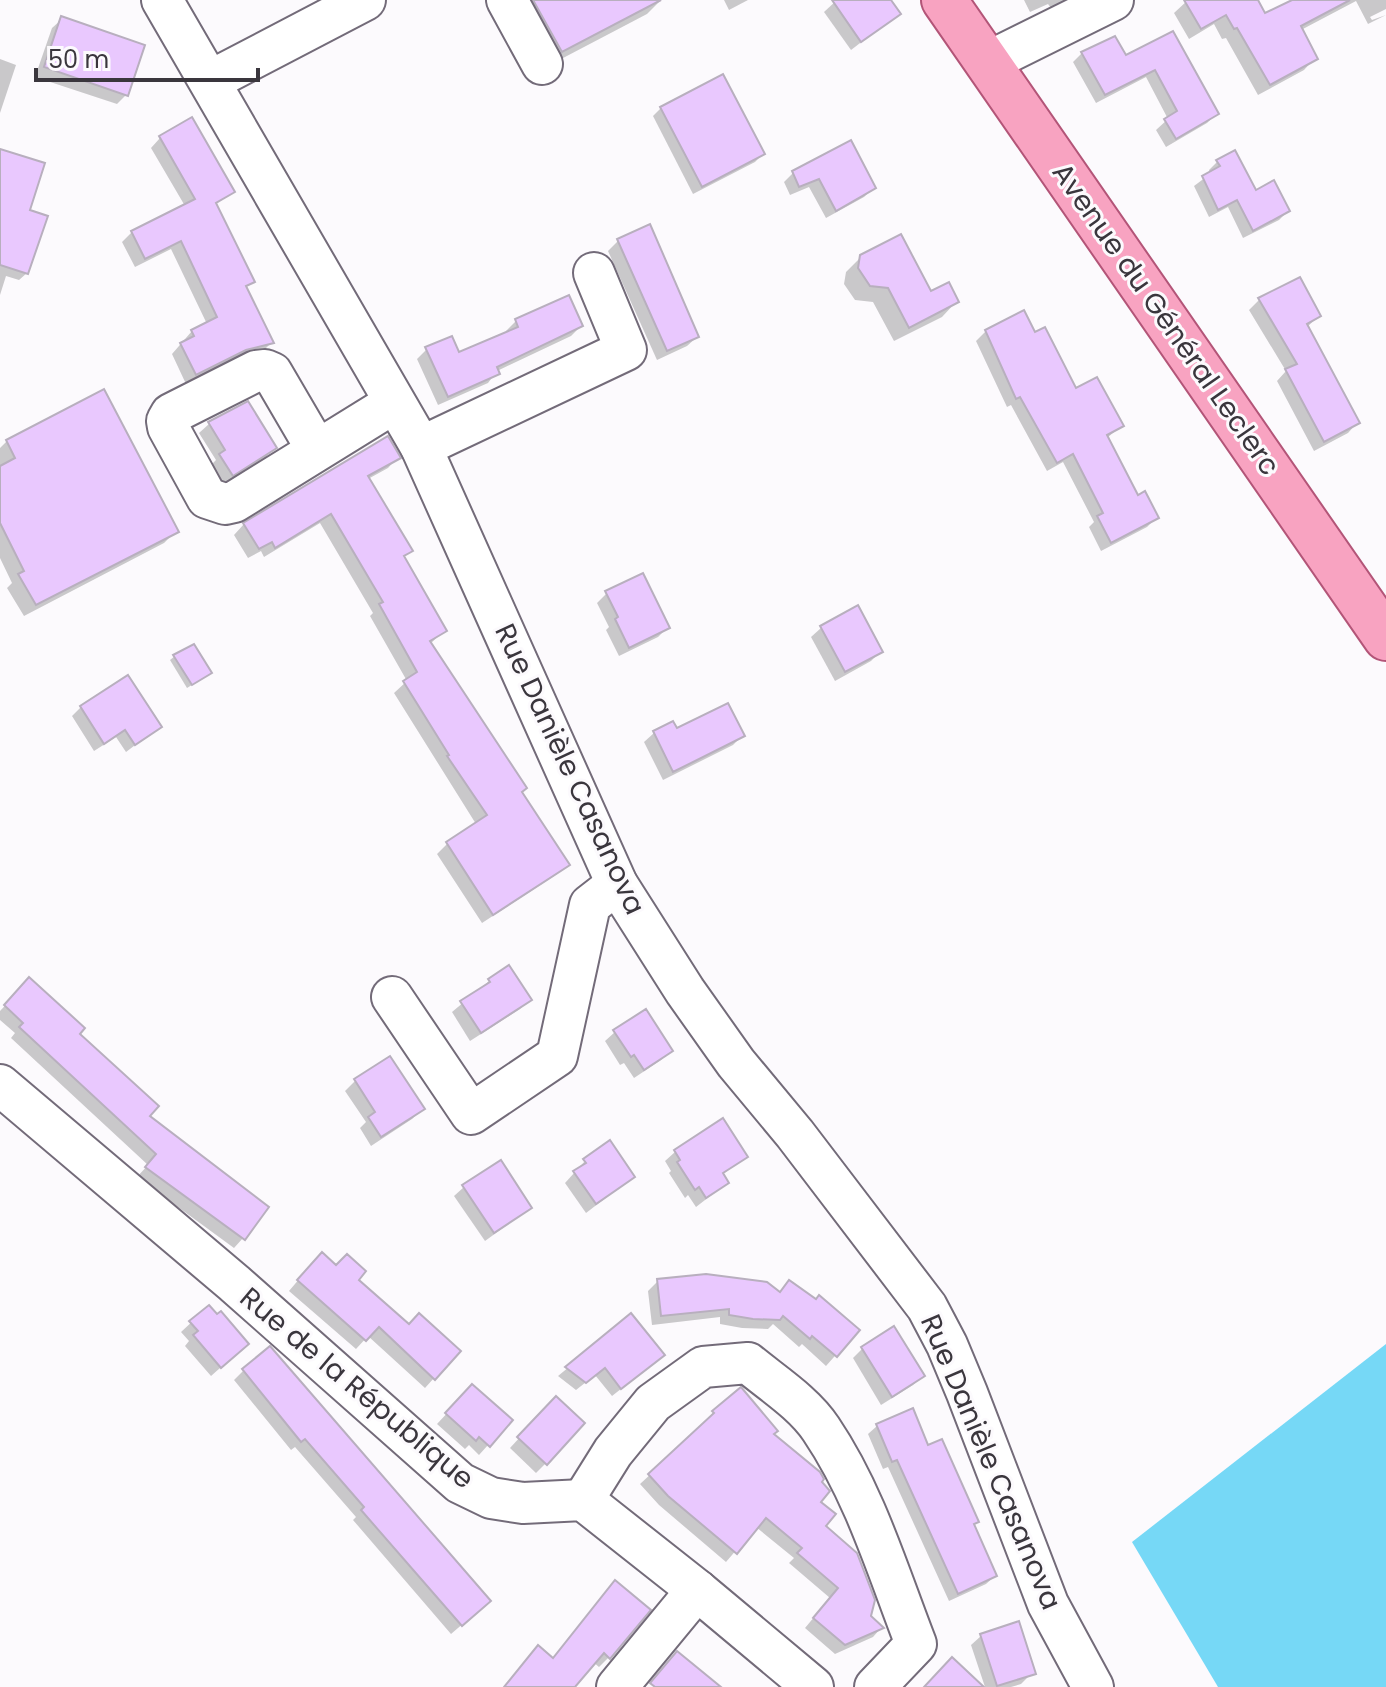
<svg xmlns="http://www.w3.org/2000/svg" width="1386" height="1687" font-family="Poppins,sans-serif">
<rect width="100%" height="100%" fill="#fcfafd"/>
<!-- water -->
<polygon fill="#76d8f6" points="1386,1344 1386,1687 1218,1687 1132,1542"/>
<!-- shadow -->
<g fill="#0003">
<polygon points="503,0 661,0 647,14 544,68"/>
<polygon points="724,0 748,0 729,10"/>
<polygon points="837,0 889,0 898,14 851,50 824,12"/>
<polygon points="1024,0 1066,0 1051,8 1048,4 1030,12"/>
<polygon points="1188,0 1256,0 1265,16 1296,0 1386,0 1386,9 1370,17 1372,20 1386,15 1368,24 1356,1 1301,30 1315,58 1304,70 1258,95 1226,38 1222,39 1214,24 1189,39 1174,13"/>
<polygon points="62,19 126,95 117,104 35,77 52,28"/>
<polygon points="1172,33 1216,114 1207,123 1166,147 1156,130 1168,119 1146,77 1096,103 1073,62 1082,53 1125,58"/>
<polygon points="0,59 16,65 0,113"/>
<polygon points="661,108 763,154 755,162 693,194 653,116"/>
<polygon points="160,138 232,191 215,205 252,281 245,289 272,342 262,352 234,359 186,384 172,354 192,331 207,324 171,249 135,267 122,242 132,232 185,206 151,148"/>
<polygon points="1218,161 1256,192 1288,211 1279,220 1243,238 1228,207 1209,217 1194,186 1210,174 1209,170"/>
<polygon points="793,173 873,188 864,197 826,218 809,187 790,195 784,182"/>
<polygon points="0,224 27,273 19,280 6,276 0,295"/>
<polygon points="618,241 697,337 687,346 657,360 608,251"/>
<polygon points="861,257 930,294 956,302 942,317 894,341 873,302 855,300 844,284 846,272"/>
<polygon points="1299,280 1319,316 1307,327 1357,423 1348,433 1314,451 1277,381 1286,371 1249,310 1259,300"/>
<polygon points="516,321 581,326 571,336 497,371 488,383 438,405 417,359 427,349 458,355 507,333 506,331"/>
<polygon points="986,331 1034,335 1076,391 1121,426 1107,438 1138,497 1156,518 1147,527 1101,551 1089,527 1094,522 1063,462 1047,471 1011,405 1007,407 976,341"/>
<polygon points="247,404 274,448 265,458 222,484 211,465 216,460 199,433 209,424"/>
<polygon points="7,441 176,531 164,543 24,616 7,588 12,583 0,558 0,448"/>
<polygon points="398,457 388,468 368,479 411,550 403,558 444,631 430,644 520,792 567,864 557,874 482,923 437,854 447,844 476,824 394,693 407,681 370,616 373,613 320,523 264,557 261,551 248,558 234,535 244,524"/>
<polygon points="607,593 668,627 658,637 619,656 606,630 609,627 597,603"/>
<polygon points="821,628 881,651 871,661 835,681 811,637"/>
<polygon points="175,656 205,677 187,688 170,660"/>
<polygon points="127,678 159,727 126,752 116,737 94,751 72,716 81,707"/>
<polygon points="654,733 743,735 733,745 663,780 644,742"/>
<polygon points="509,968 529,1000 520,1009 470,1041 452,1012 489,981"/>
<polygon points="20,990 77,1034 147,1117 243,1238 234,1248 137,1177 148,1165 11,1038 15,1033 0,1020 0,1011"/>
<polygon points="615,1032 670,1051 661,1060 634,1078 624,1063 620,1065 605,1041"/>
<polygon points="389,1059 422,1109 412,1119 371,1146 360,1128 366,1122 345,1091 355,1081"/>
<polygon points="722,1121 745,1156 722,1175 727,1183 696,1207 688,1195 685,1198 669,1173 671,1171 665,1161 675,1152"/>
<polygon points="585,1161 633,1177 586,1213 565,1183"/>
<polygon points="464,1187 530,1208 485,1241 454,1196"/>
<polygon points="312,1264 336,1268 356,1280 434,1378 425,1388 368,1336 356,1349 289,1291"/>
<polygon points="658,1281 779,1293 789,1283 857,1331 826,1366 802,1344 799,1347 773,1324 768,1329 742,1328 720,1324 720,1317 652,1325 648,1291"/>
<polygon points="208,1307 237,1353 211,1376 185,1346 189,1341 181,1332"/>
<polygon points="631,1316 654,1363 612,1396 595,1375 576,1390 558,1376"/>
<polygon points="863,1348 922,1376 913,1385 881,1405 853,1358"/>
<polygon points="243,1371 479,1610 451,1634 353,1520 356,1517 295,1447 291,1450 234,1380"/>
<polygon points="741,1390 819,1502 823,1527 869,1617 881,1628 873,1637 835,1654 805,1628 830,1598 789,1563 794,1558 756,1527 726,1562 659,1505 640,1484 705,1424 704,1422 713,1413"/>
<polygon points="463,1396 488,1445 479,1455 469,1445 465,1449 437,1424"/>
<polygon points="556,1398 546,1463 536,1473 510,1448"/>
<polygon points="877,1426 927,1448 977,1521 972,1526 995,1576 986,1584 949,1601 888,1467 883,1469 868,1434"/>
<polygon points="605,1593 609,1657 599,1667 593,1662 566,1687 505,1687 552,1659"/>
<polygon points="981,1636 1031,1674 1021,1684 1011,1687 985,1687 971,1645"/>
</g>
<!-- building -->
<g fill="#e9c8fe" stroke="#b8afbe" stroke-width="2">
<polygon points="533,0 661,0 562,52"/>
<polygon points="832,0 891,0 901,14 861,42"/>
<polygon points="1184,0 1258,0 1265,13 1292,0 1350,0 1301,26 1318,59 1270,85 1237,28 1234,29 1226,15 1201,29"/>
<polygon points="61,16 145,45 128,96 44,67"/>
<polygon points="1173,31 1219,114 1176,139 1164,119 1177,111 1155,70 1105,95 1081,52 1115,36 1126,55"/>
<polygon points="723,74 765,154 702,187 660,107"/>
<polygon points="192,117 235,192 216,203 255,282 246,286 274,343 246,350 196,375 180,343 194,336 191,330 217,317 181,241 145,259 131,231 195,199 159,136"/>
<polygon points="851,140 876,188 836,211 819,179 799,187 792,171"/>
<polygon points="0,149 45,163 30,210 48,216 28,274 0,265"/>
<polygon points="1235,150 1256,190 1274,180 1290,211 1253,231 1237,200 1218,210 1202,176 1220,166 1216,160"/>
<polygon points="650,224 699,337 667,351 617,239"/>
<polygon points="901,234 931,291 949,282 959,302 909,328 888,288 870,286 858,268 860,255"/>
<polygon points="1300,277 1321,316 1307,324 1360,423 1324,442 1285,369 1297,364 1258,298"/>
<polygon points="569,295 583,326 497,367 500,374 448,397 425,347 452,336 459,352 518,327 515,319"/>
<polygon points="1024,310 1035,332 1045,327 1076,388 1097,377 1124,426 1107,435 1138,495 1145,491 1159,518 1111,543 1097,516 1103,513 1073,454 1057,463 1020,397 1016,399 985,330"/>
<polygon points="104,389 179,532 36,605 18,574 24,571 0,523 0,466 15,458 6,440"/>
<polygon points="248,401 277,448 233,476 219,454 225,450 208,422"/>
<polygon points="388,436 401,458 368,476 413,551 404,556 447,631 430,641 527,788 522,792 570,865 493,915 446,842 487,815 447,756 449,755 403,681 417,672 379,604 383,602 331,514 275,548 272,542 259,549 243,523"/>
<polygon points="643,573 670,628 629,648 615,619 618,617 605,591"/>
<polygon points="858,605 883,652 845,672 820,626"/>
<polygon points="194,644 212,673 192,685 173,655"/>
<polygon points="128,675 162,727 135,745 125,730 104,744 80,706"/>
<polygon points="728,703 745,736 673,772 653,731 673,721 677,728"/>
<polygon points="509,965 532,1000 481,1033 460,1001 490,982 488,979"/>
<polygon points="29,977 85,1028 80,1034 159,1106 150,1116 269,1207 245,1240 145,1167 156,1154 19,1027 23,1023 4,1005"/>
<polygon points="646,1009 673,1051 644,1070 634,1055 631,1057 613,1030"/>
<polygon points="390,1056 425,1109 381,1137 368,1117 375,1112 354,1079"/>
<polygon points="723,1118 748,1157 723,1173 729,1183 706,1198 699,1187 695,1190 677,1162 680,1160 674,1150"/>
<polygon points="610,1140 635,1177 596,1204 573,1171 586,1163 583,1159"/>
<polygon points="501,1160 532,1208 494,1233 462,1185"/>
<polygon points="322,1252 336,1265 347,1254 366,1271 359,1280 409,1324 419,1313 461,1351 435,1380 379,1327 366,1341 297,1280"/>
<polygon points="706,1274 767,1282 780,1292 789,1280 816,1299 819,1295 860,1330 837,1357 812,1336 810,1339 783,1316 780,1320 753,1319 729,1315 729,1309 661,1316 657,1279"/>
<polygon points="209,1305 217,1314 221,1311 249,1344 221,1368 193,1335 198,1331 189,1321"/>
<polygon points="631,1313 665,1355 621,1389 605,1368 586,1383 565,1367"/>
<polygon points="894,1326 925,1376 892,1397 861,1347"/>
<polygon points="270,1346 491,1601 462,1626 361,1510 364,1507 305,1439 301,1442 242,1369"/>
<polygon points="472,1384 513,1420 490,1447 479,1437 476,1441 445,1413"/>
<polygon points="741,1387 778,1431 774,1434 820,1472 824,1479 822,1482 830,1491 821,1502 836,1514 826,1526 857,1553 875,1600 871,1616 884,1628 845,1645 813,1618 838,1588 797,1553 802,1548 766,1518 737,1554 668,1496 648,1474 714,1413 712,1411"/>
<polygon points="556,1396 585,1423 547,1465 517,1437"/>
<polygon points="913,1408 928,1445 942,1439 979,1522 974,1524 997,1576 958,1594 897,1460 892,1462 876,1424"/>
<polygon points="615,1580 651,1610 610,1659 604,1653 575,1687 504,1687 538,1645 553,1658"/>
<polygon points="1019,1621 1036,1674 997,1686 980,1634"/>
<polygon points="677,1651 721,1687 655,1687 650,1683"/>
<polygon points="952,1657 984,1687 924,1687"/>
</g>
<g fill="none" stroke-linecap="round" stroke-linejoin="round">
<defs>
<g id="minor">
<polyline points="162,0 421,447 617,884 685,991 736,1063 795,1134 927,1307 947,1345 967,1393 1048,1604 1093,1687"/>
<polyline points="507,0 542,64"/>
<polyline points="988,62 1113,0"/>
<polyline points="210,81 365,0"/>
<polyline points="421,447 626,350 594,273"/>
<polyline points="317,450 272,373 265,370 256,371 171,414 167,421 168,427 207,498 225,504 234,502 394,403"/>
<polyline points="392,997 471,1114 557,1056 590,905 617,884"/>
<polyline points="0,1085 234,1283 460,1483 491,1498 523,1503 583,1500 697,1590 813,1687"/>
<path d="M 583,1500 L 613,1452 L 653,1403 L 703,1367 L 748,1363 C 772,1383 804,1403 821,1429 C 865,1494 888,1572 916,1644 L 875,1687"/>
<polyline points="617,1687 697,1590"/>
</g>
<polyline id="major" points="944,0 1386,638"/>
</defs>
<!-- minor casing -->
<use href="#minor" stroke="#736b79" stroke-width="44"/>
<!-- major casing -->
<use href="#major" stroke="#b35578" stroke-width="48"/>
<!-- minor -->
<use href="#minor" stroke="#fff" stroke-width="40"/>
<!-- major -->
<use href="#major" stroke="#f8a3c1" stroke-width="44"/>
</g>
<g text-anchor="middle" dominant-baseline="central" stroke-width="6" stroke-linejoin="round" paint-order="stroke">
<!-- street labels -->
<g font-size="28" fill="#3a363d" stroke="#fcfafd">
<text transform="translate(1166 319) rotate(55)">Avenue du Général Leclerc</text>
<text transform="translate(570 769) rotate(65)">Rue Danièle Casanova</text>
<text transform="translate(357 1388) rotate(40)">Rue de la République</text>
<text transform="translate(991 1462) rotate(67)">Rue Danièle Casanova</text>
</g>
</g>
<!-- scale -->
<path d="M36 68v12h222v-12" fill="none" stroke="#3a363d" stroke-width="4"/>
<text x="48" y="68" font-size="24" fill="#3a363d" stroke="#fcfafd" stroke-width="6" paint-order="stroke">50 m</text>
</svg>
